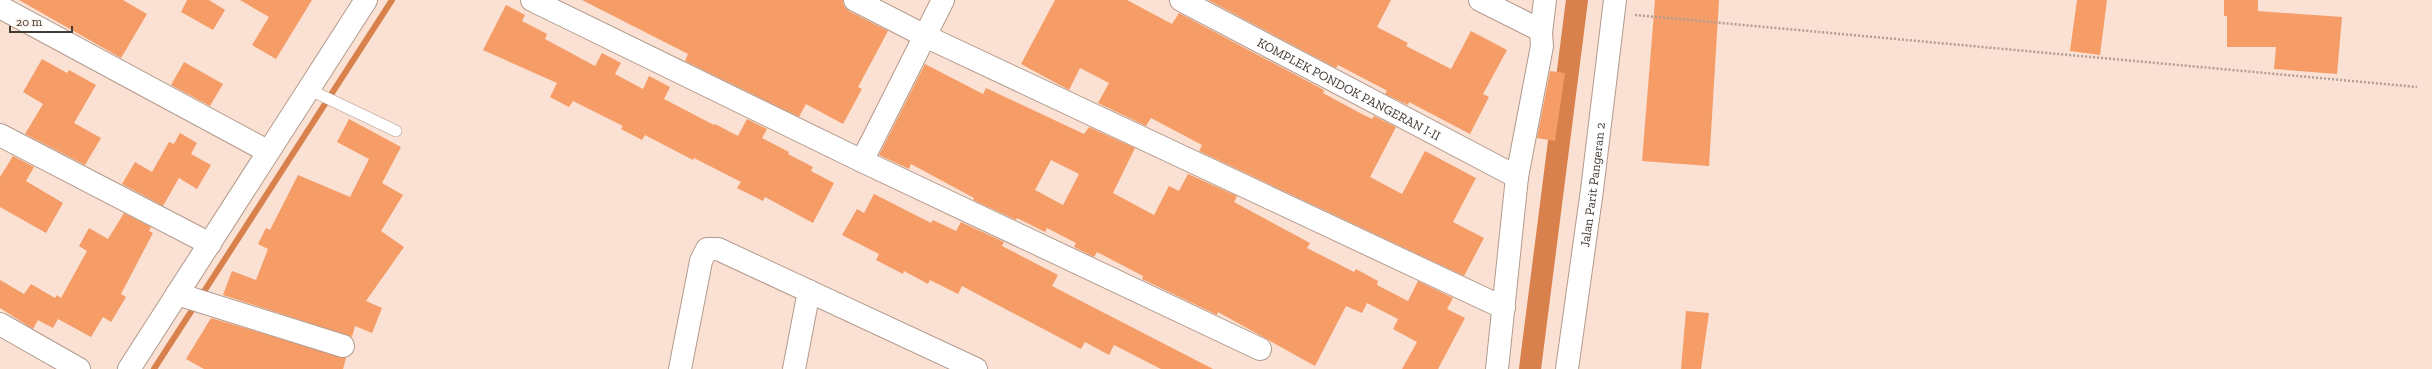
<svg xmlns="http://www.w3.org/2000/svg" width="2432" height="369" font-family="'Zilla Slab',serif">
<rect width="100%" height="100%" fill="#fae1d3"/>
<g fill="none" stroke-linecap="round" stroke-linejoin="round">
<!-- stream -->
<polyline stroke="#d8814c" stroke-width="6" points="154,369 392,0"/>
<!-- canal -->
<polyline stroke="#d8814c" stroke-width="22" points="1530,369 1577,0"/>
</g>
<!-- building -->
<g fill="#f59c67" fill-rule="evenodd">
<polygon points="19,0 123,0 147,14 121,58"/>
<polygon points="187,0 209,0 225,10 213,30 181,12"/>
<polygon points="240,0 312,0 276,59 252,45 269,17"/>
<polygon points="582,0 843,0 844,6 849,11 888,31 858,87 862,89 843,124 806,104 799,117 685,61 688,54"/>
<polygon points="1055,0 1127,0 1172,24 1179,13 1324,90 1323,93 1358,112 1372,119 1374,116 1396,127 1370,177 1402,194 1425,151 1476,178 1453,222 1484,238 1464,276 1199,151 1202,145 1151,118 1146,126 1098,103 1109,83 1080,68 1069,90 1021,64"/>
<polygon points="1208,0 1391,0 1377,27 1408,43 1406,46 1451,69 1471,31 1507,50 1483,94 1489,97 1470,134 1409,102 1408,105 1385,94 1387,91 1384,89 1338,65 1336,68"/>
<polygon points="1655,0 1719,0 1709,166 1642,161"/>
<polygon points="2077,0 2107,0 2100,55 2070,51"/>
<polygon points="2224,0 2258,0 2258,11 2342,17 2337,74 2274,69 2276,47 2227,47 2227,16 2224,16"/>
<polygon points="506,5 525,15 522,21 547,34 545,39 595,66 602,53 621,63 615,74 643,89 649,76 670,87 664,99 714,125 715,124 738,136 747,119 767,129 762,138 789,152 788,154 813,167 811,171 834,183 813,223 765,197 763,201 737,188 741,182 694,158 693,160 645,135 642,140 621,129 623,126 573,101 569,107 550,97 557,83 483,50"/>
<polygon points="42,59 67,73 69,70 96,85 74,123 101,138 85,165 25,134 43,104 23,92"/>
<polygon points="184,62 223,84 210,106 171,85"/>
<path d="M 925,64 L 983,94 L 986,88 L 1084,134 L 1089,127 L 1135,148 L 1113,193 L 1154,215 L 1169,186 L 1179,191 L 1188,174 L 1237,196 L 1234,202 L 1310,243 L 1307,248 L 1354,272 L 1356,269 L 1378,281 L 1377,285 L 1408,301 L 1418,281 L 1453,298 L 1447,309 L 1465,318 L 1438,369 L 1402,369 L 1417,342 L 1393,329 L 1398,319 L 1367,303 L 1362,313 L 1346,306 L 1315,366 L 1218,312 L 1217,315 L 1142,279 L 1143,276 L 1097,252 L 1094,257 L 1074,247 L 1076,243 L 1047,228 L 1045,232 L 1017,218 L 1016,220 L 973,200 L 974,198 L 911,164 L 909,169 L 879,155 ZM 1051,160 L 1079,174 L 1063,205 L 1035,190 Z"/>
<polygon points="1550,71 1565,73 1555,141 1537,138"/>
<polygon points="349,119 401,147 382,183 403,195 381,231 404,247 366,301 382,308 372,333 355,326 352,337 223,295 232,271 256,280 268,249 258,244 266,228 270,230 298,175 350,197 369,159 337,142"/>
<polygon points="180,133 197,143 191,154 211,165 197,189 179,178 163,206 122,184 135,162 152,172 169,142 174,144"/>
<polygon points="13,156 34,167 26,181 63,203 46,233 0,207 0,177"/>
<polygon points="874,194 931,223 933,220 956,231 961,222 1004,242 1002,246 1058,275 1052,286 1213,369 1161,369 1114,345 1109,355 1085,342 1081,349 962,286 958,294 930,280 928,284 904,271 903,274 876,260 879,254 842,235 857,209 864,213"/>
<polygon points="124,213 151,227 149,231 153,233 121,294 126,297 111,322 103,317 91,337 58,319 53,328 38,320 33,329 0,308 0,280 24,294 31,284 55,298 57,295 61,298 87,251 79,246 89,228 108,239"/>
<polygon points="1686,311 1709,313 1701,369 1681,369"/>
<polygon points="211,318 346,358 343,369 204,369 186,359"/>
</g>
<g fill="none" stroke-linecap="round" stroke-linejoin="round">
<defs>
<polyline id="service" points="308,89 396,131"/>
<g id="minor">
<polyline points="532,0 862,161 1260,349"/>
<polyline points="855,0 925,36 1504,308"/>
<path id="s1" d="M 1181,0 L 1517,177"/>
<polyline points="1480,0 1538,29 1541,33 1542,46 1517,177 1497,369"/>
<polyline points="0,7 267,151"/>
<polyline points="1541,33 1545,0"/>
<polyline points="0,135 210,244"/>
<polyline points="862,161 943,0"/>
<polyline points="177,294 343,346"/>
<polyline points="0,324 79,369"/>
<polyline points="129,369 366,0"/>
<polyline points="680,369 701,261 707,249 718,249 976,369"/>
<polyline points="794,369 809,291"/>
<path id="s2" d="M 1567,369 L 1592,190 L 1615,0"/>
</g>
</defs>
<!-- service casing -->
<use href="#service" stroke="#b29a8d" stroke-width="12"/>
<!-- minor casing -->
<use href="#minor" stroke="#b29a8d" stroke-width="24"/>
<!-- path -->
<polyline stroke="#b29f94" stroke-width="2.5" stroke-dasharray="2 2" stroke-linecap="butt" points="1635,15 2417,87"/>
<!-- service -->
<use href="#service" stroke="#fff" stroke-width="11"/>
<!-- minor -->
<use href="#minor" stroke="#fff" stroke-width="22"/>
</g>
<g text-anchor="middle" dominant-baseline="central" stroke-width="3" stroke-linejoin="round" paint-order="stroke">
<!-- street labels -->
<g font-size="13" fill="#443a34" stroke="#fcf2ec">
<text stroke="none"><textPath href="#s1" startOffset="190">KOMPLEK PONDOK PANGERAN I-II</textPath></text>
<text stroke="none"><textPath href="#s2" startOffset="186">Jalan Parit Pangeran 2</textPath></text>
</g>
</g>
<!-- scale -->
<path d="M10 26v6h62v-6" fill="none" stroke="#443a34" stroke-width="2"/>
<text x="16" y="26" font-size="12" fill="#443a34" stroke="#fcf2ec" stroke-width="3" paint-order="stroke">20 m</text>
</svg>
